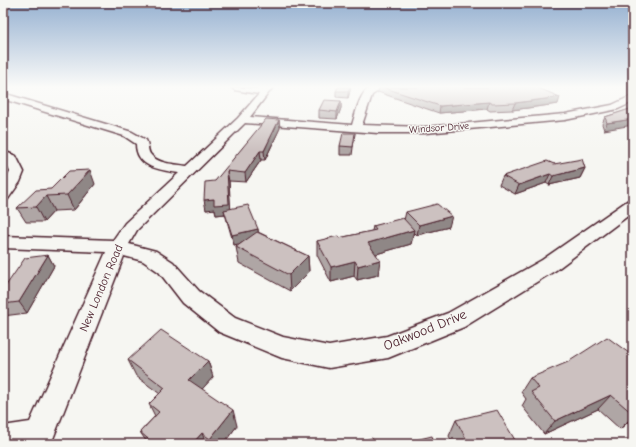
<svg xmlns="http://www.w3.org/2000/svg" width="636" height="447" font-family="'Comic Neue',sans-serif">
<rect width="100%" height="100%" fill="#f6f6f2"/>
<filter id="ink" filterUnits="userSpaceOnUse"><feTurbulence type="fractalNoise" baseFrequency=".025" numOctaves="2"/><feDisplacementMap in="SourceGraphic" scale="8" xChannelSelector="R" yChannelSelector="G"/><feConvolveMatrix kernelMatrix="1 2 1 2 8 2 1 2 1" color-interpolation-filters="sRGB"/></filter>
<g filter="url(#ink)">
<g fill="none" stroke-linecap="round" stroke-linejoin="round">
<defs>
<g id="minor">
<path d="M 231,87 L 263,89 L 264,87 L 273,87 L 250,117 L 352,125 C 355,116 360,93 368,89 C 372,86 379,87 384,87 L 372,95 L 362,125 L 425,127 L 565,114 L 612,105 L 633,95 L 633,102 L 618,109 L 565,120 L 425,133 L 378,133 L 245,123 L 137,230 L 129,244 L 156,251 L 173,262 L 199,291 L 235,318 L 283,337 L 329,346 L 387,336 L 448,313 L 542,260 L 627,201 L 633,199 L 633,212 L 556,270 L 464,327 L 388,358 L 329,368 L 282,358 L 219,332 L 183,303 L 159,272 L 143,261 L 124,256 L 51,444 L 3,444 L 3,426 L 30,422 L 106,252 L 3,248 L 3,236 L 113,240 L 125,223 L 179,173 C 161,170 136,168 136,144 L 124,136 L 3,99 L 3,93 L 132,132 L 146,140 C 149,145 147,151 151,155 C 158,164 176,164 187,166 L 238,118 L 259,94 L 235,90 Z"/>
<polygon points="3,151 16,156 24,172 20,182 8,199 3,201 3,185 10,172 5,161 3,160"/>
</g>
</defs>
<!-- minor casing -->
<use href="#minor" stroke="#4a1f2b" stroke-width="3"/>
<!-- minor -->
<use href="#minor" fill="#f6f6f2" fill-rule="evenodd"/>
</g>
<!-- wall -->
<g fill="#afa6a5" stroke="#4a1f2b">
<polygon points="351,87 348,98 336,97 336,91"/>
<polygon points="379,87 536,87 558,104 512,110 490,111 487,109 439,113 378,92"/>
<polygon points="341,101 341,108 337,119 319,118 319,110"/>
<polygon points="633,108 604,130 602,124 605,117"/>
<polygon points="279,120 280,128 265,160 261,160 246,182 229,181 230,208 258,229 258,232 308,256 309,272 290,291 239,263 236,247 242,243 234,245 225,214 216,215 215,209 206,210 215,181"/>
<polygon points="355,133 352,155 340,155 340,146"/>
<polygon points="554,164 585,168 580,178 549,185 546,183 515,194 499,185 503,176"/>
<polygon points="95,184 74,210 54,211 44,222 26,222 17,208 51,189"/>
<polygon points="406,212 449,227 417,235 414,232 411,244 376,254 378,275 357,280 354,276 331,282 317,255 317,241 339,238 372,231 373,226 404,220"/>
<polygon points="48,255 54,266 27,313 3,316 3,290"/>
<polygon points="633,356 633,418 620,429 598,409 544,434 522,406 526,399 521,392 530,378"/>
<polygon points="128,360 208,361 213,377 202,389 237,426 223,444 148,444 140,432 155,416 149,404 160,394 136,376"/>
<polygon points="456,420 515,440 512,444 453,444 449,436"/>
</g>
<!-- shaded-wall -->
<g fill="#8f8786" stroke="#4a1f2b">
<polygon points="350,87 351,87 348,98 348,91"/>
<polygon points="560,97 558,104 512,110 515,103"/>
<polygon points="341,101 341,108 337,119 337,112"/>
<polygon points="489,102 487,109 439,113 440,106"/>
<polygon points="633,119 633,125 604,130 607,123"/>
<polygon points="279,120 280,128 265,160 264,151"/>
<polygon points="260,151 261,160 246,182 245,173"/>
<polygon points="585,168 580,178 549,185 553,176"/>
<polygon points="90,170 95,184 74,210 67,195"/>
<polygon points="227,171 229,181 231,214 224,210 225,214 216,215 215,209 206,210 204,200 214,199"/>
<polygon points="550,174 546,183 515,194 519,185"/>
<polygon points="46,196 54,211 44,222 36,207"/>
<polygon points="452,216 449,227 417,235 419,225"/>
<polygon points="258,229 259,239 234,245 232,235"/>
<polygon points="414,230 411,244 366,257 368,243"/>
<polygon points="48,255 54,266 27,313 19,302"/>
<polygon points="308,256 309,272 290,291 289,275"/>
<polygon points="380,260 378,275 357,280 358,266"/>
<polygon points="355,261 354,276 331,282 331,267"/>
<polygon points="208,361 213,377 196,396 189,380"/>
<polygon points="611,395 598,409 544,434 555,421"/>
<polygon points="233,410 237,426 223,444 212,444 210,439"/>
<polygon points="633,416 633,418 620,429"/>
<polygon points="202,433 206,444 192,444"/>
<polygon points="515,440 512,444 508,444 510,441"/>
</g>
<!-- building -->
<g fill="#ccc1c0" stroke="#4a1f2b">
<polygon points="338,87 350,87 348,91 336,91"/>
<polygon points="382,87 536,87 560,97 515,103 492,104 489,102 440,106"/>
<polygon points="324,100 341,101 337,112 319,110"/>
<polygon points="633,108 633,119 607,123 605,117"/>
<polygon points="266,119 279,120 264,151 260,151 245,173 227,171 229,204 214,205 214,199 204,200 205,182 215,181"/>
<polygon points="343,133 355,133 353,147 340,146"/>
<polygon points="582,159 585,168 553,176 550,174 519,185 503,176 547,161 554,164"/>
<polygon points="90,170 67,195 46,196 36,207 17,208 36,190 51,189 69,171"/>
<polygon points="437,204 452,216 419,225 406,212"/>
<polygon points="248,205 258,229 232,235 224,210"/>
<polygon points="403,218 414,230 368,243 380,260 358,266 355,261 331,267 317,241 338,236 339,238 376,230 373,226"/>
<polygon points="257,232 308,256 289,275 236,247"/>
<polygon points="48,255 19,302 3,304 3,290 25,258"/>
<polygon points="161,330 208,361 189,380 233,410 210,439 202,433 192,444 154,444 140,432 159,412 149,404 165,388 128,360"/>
<polygon points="607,337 633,356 633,414 611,395 555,421 531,392 539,388 530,378 568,362"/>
<polygon points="497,410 515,440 510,441 511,444 469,444 456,420"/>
<polygon points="432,436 435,444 399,444"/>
<polygon points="372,438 373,444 353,444 353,443"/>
</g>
</g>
<!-- sky -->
<linearGradient id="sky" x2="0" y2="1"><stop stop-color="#96b1d1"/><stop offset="0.58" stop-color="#fbfbf9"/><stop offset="1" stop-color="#fbfbf9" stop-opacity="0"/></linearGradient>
<rect width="636" height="150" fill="url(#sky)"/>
<g text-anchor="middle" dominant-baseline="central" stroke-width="3" stroke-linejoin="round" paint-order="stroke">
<!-- far-street labels -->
<g font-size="10" fill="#4a1f2b" stroke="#f6f6f2">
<text transform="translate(439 128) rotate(-4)">Windsor Drive</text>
</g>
<!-- street labels -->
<g font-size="12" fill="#4a1f2b" stroke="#f6f6f2">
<text transform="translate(101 288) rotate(-67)">New London Road</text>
</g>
<!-- near-street labels -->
<g font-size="14" fill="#4a1f2b" stroke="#f6f6f2">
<text transform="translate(425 330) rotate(-22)">Oakwood Drive</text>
</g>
</g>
<!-- margin -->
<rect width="636" height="447" fill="none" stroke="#f6f6f2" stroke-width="16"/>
<rect x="8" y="8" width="620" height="431" fill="none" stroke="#4a1f2b" stroke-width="1.5" filter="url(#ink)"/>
</svg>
